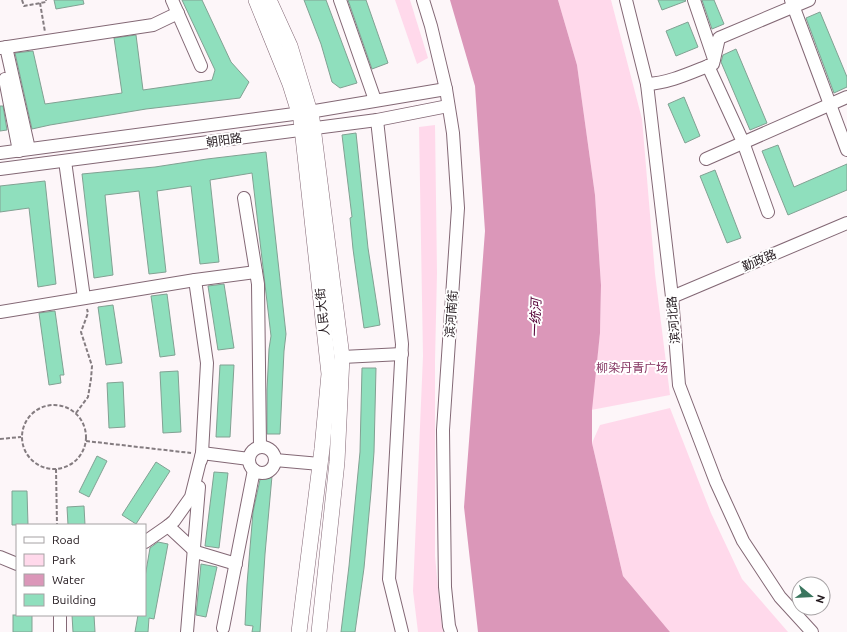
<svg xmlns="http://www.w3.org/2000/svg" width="847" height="632" font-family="Ubuntu,'Noto Sans SC',sans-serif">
<rect width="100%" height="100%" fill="#fdf6f9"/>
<!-- green -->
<g fill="#ffd9eb">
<polygon points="395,0 410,0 428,58 417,64"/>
<polygon points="558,0 611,0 642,119 655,274 670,395 591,410 600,333 601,285 595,195 577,65"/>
<polygon points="435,125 437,273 435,361 435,556 441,620 443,632 418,632 413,591 423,356 419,127"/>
<polygon points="670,408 711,513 742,579 788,632 670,632 623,576 592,443 600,425"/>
</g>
<!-- water -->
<polygon fill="#db97b9" points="450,0 558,0 577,65 595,195 601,285 600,333 592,410 592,443 623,576 670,632 478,632 464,507 485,231 475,86"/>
<!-- building -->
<g fill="#8fdfbd" stroke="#82a193">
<polygon points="54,0 83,0 84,4 56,9"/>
<polygon points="182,0 202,0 231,62 249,82 240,98 146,109 50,125 32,129 15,53 33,51 45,104 122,93 114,38 136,35 143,90 212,80 215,70"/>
<polygon points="304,0 326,0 357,83 340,88 332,82 321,44"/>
<polygon points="348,0 366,0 388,63 372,69"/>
<polygon points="658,0 685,0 686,1 662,10"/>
<polygon points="702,0 714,0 724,24 712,29"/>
<polygon points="820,12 847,77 847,87 834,93 806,18"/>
<polygon points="688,22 698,47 676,56 666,31"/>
<polygon points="736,49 767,123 750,130 721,62 723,55"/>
<polygon points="684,97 700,136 685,143 668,104"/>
<polygon points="0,106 3,106 7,130 0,131"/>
<polygon points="356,133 368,248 380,325 364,328 353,249 350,218 352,217 342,135"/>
<polygon points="778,145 794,187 847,164 847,190 788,215 762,151"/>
<polygon points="266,152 286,334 284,351 280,434 267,434 267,390 269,349 271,336 252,173 210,180 219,262 200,264 191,186 157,191 166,272 149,274 139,191 105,195 113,275 94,278 82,174 155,167 207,159"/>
<polygon points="715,170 741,238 727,243 700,176"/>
<polygon points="45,181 56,284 38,287 29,208 0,212 0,186"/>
<polygon points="224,284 234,348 218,350 208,286"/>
<polygon points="167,294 175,355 160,357 151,296"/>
<polygon points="113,305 122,363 106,365 98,307"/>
<polygon points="55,311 64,375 60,375 61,383 49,385 39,313"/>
<polygon points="220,365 234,365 230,437 216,437"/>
<polygon points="362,368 376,368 374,452 371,492 364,568 355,632 341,632 349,566 360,452"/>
<polygon points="178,371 181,432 163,433 160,372"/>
<polygon points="123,382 125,427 109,428 107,383"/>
<polygon points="97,456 107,461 89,497 79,492"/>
<polygon points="156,462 170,471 136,524 122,515"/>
<polygon points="214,472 228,473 219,548 205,546"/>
<polygon points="261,475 272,476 265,554 260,632 252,632 253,626 245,625 247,584 253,512"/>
<polygon points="12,491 27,491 28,525 12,525"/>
<polygon points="84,506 85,525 68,525 67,507"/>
<polygon points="158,542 168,544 154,619 149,618 148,632 135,632 138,615 145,615 145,577 150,548"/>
<polygon points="201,564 217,567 206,617 196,615"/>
<rect x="13" y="615" width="19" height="17"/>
<polygon points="72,615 94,615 95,632 73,632"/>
</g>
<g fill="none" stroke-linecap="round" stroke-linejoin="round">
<defs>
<g id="minor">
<polyline points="172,0 201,66"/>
<polyline points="340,0 375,100"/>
<polyline points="423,0 431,26 446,89 453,133 458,208 443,430 445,587 449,626 451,632"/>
<polyline points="626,0 647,84 672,297 679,385 716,482 743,541 780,597 812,632"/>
<polyline points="694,0 714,59"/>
<polyline points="791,0 847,150"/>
<polyline points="6,47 29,149"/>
<polyline points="0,48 153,25 178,13"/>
<polyline points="708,66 743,142 768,212"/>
<polyline points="5,79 19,151"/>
<path d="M 647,84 C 670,83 692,72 713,64 L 719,38 L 809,0"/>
<polyline points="377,120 402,344 389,579 402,632"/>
<polyline points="0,153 309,112 446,89"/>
<polyline points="706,159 847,97"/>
<polyline points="65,161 84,298"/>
<polyline points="0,169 377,120 448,106"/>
<polyline points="244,198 258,284 260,447"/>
<polyline points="672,297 847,223"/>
<polyline points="0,312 195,280 256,272"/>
<polyline points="342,357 402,354"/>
<circle cx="262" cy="460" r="13"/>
<polyline points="201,460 202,453 249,459"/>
<polyline points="275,460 320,464"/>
<polyline points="168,526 196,552 236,564"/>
<polyline points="145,542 168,526 174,521 191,497 202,453 207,363 195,280"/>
<polyline points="0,557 17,564"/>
<polyline points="60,615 60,632"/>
<polyline points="223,628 254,470"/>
<polyline points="187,632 199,487"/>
</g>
<g id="tertiary">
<polyline points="256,0 290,84 301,119 329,374 322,449 299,632"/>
<polyline points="269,0 290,46 312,119 342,357 337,462 319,632"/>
</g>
</defs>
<!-- minor casing -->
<use href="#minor" stroke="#836875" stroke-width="14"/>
<!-- tertiary casing -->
<use href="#tertiary" stroke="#836875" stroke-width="16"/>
<!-- path -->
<g stroke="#847c80" stroke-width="2" stroke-dasharray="4 2" stroke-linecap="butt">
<polyline points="22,0 24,6 46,2 46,0"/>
<polyline points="40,3 45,32"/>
<circle cx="54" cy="437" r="32"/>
<polyline points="76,413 88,397 91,379 92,366 81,332 88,313 87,309"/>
<polyline points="0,439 21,437"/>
<polyline points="86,441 191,453"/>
<polyline points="56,469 57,525"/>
</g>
<!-- minor -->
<use href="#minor" stroke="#fff" stroke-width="12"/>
<!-- tertiary -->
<use href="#tertiary" stroke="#fff" stroke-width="15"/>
</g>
<g text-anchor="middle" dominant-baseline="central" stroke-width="4" stroke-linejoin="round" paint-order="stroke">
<!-- street labels -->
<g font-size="12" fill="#21171c" stroke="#fff">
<text transform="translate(224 140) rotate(-8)">朝阳路</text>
<text transform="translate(759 260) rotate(-23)">勤政路</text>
<text transform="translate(322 312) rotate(-96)">人民大街</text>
<text transform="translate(451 314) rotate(-86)">滨河南街</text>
<text transform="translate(673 320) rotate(-95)">滨河北路</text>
</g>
<!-- park labels -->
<g font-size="12" fill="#853562" stroke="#fff">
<text x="632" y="367">柳染丹青广场</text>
</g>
<!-- water labels -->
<g font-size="13" font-style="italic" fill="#550338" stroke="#fff">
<text transform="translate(535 318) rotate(-88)">一统河</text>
</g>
</g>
<!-- legend -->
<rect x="16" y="524" width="130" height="92" fill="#ffffff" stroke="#a6a2a4"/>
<rect x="24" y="537" width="20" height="6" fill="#ffffff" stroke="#a6a2a4"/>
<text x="52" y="544" font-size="12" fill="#21171c">Road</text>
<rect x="24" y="554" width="20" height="12" fill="#ffd9eb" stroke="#a6a2a4"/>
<text x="52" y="564" font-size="12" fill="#21171c">Park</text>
<rect x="24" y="574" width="20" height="12" fill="#db97b9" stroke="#a6a2a4"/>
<text x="52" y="584" font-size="12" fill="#21171c">Water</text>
<rect x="24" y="594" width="20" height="12" fill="#8fdfbd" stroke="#a6a2a4"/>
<text x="52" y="604" font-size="12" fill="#21171c">Building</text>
<!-- north arrow -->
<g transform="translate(811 596) rotate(108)"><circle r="19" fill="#ffffff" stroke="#a6a2a4"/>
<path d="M0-3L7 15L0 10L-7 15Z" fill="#3a755e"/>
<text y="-6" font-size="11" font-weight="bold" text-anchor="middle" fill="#21171c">N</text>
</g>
</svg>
